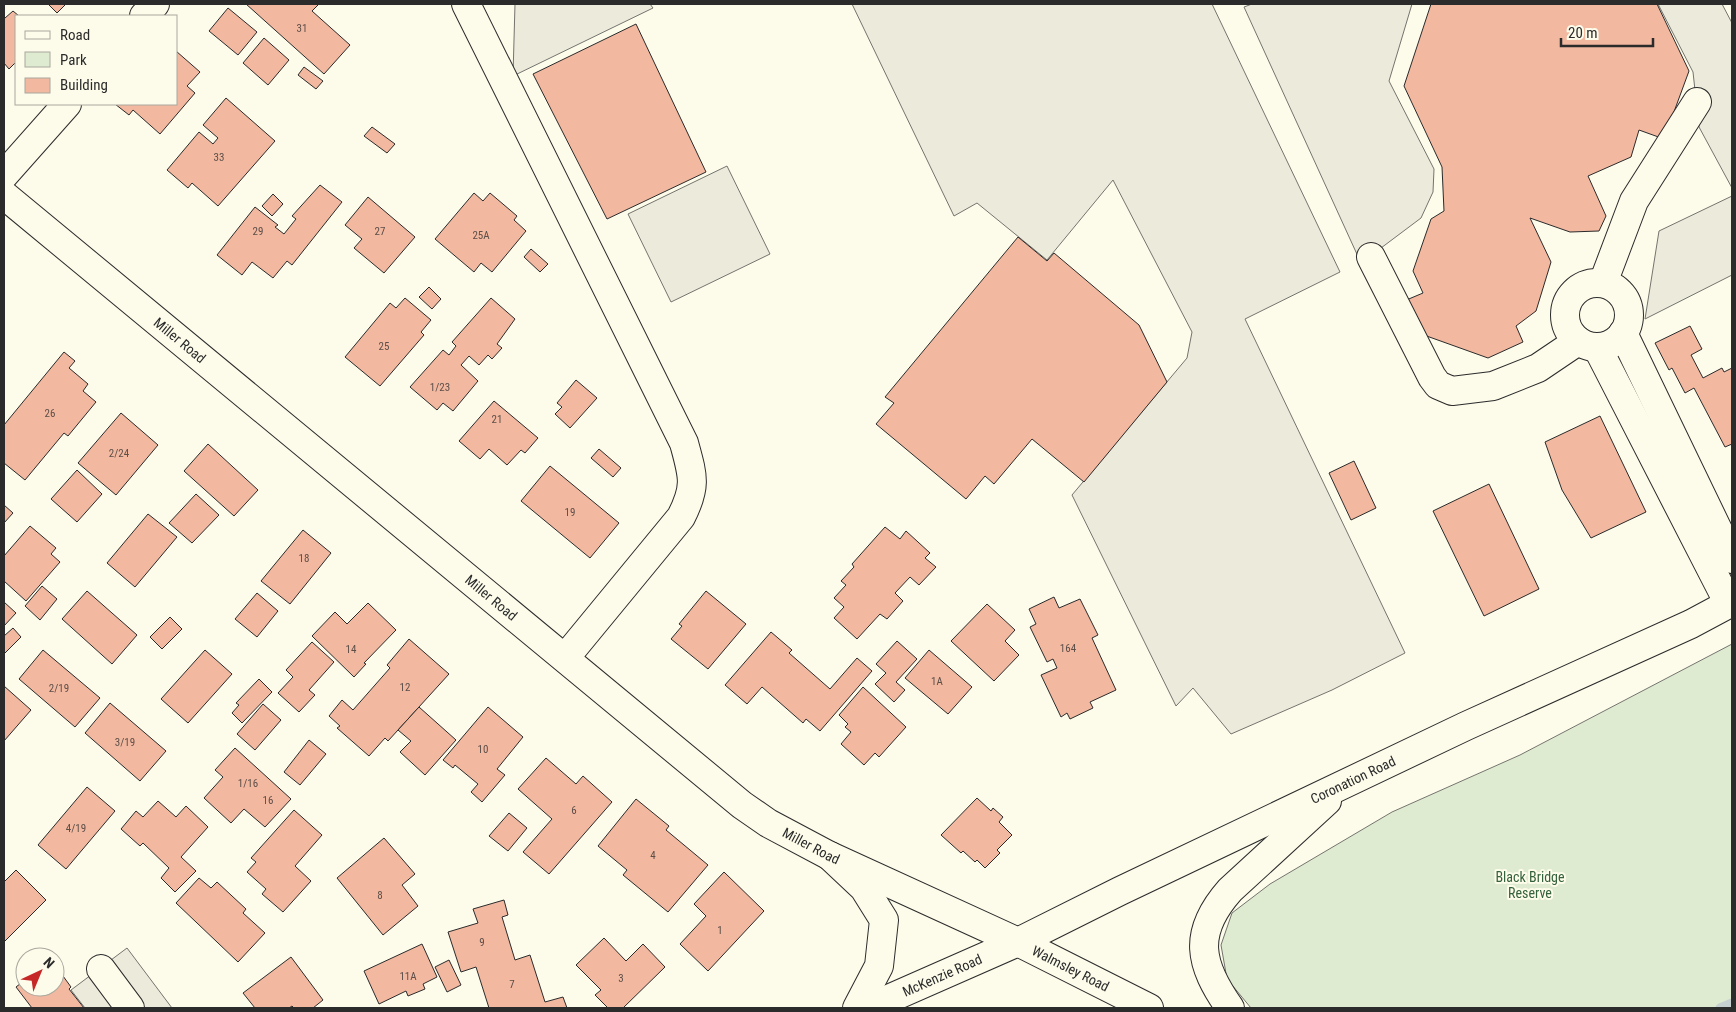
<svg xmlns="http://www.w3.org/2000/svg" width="1736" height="1012" font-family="'Roboto Condensed',sans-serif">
<rect width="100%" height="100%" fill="#fdfbea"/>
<!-- green -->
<polygon fill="#deebd1" stroke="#74746e" points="1732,644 1732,1008 1251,1008 1227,979 1221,945 1232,913 1270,884 1392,812 1520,755"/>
<!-- parking -->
<g fill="#eceadb" stroke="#74746e">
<polygon points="515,4 650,4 653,8 513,76"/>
<polygon points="852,4 1212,4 1340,272 1245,319 1405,653 1332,690 1231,734 1193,688 1176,706 1072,495 1187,358 1192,332 1113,180 1047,260 977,203 954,216"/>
<polygon points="1252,4 1412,4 1389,81 1434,169 1433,192 1421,218 1361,263 1244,7"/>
<polygon points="1658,4 1722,4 1732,23 1732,188 1699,127 1693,72"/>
<polygon points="727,166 770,254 671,302 628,214"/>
<polygon points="1732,196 1732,275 1645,319 1659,231"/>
<polygon points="127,948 172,1008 85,1008 71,990"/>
</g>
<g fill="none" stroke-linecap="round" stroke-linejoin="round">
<!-- stream -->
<polyline stroke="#c7d0d0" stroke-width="9" points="1720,1008 1732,1003"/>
</g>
<!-- building -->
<g fill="#f2b8a0" stroke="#2b2b2b">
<polygon points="48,4 66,4 57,13"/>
<polygon points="246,4 319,4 312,11 350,45 324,74"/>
<polygon points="1431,4 1657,4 1689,71 1664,139 1639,130 1631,157 1588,176 1606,216 1599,231 1570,232 1530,218 1551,262 1536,311 1516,326 1523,342 1488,358 1421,334 1404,301 1423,293 1413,271 1431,219 1444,211 1442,167 1404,86"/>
<polygon points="228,8 257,32 238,55 209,31"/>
<polygon points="13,11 19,16 16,16 16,62 9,69 4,63 4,17 5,18"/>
<polygon points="636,24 706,172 607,219 533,74"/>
<polygon points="264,38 289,60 268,85 243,63"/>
<polygon points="176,51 200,72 187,86 195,93 160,134 133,110 129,115 115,104 176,104"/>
<polygon points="304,67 323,81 316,89 298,75"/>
<polygon points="226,98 275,141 218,206 192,183 188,188 167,170 199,132 213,144 218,138 203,125"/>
<polygon points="372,127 395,144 387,153 364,136"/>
<polygon points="320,185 342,202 292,265 287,261 273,278 252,262 242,275 217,255 255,207 278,225 275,227 284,234 296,219 292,216"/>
<polygon points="474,193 483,201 490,193 517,216 514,220 526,231 492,272 481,263 474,272 435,239"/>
<polygon points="273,194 283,204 272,216 262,206"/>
<polygon points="368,197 415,237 384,273 354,248 362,239 345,225"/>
<polygon points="1018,237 1047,261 1054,253 1139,325 1167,382 1084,482 1032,439 994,484 985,476 966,499 876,424 894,403 885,397"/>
<polygon points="531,249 548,264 540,272 524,257"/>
<polygon points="429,287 441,299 432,309 419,297"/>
<polygon points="405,298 431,320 421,332 424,335 380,386 345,357 390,303 396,308"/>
<polygon points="491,298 515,319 497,344 502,348 492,359 488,355 479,365 469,356 461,365 478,381 453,411 443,403 437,410 410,387 443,350 449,355 456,346 452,342"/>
<polygon points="1690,326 1702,349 1691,355 1703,378 1722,368 1724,372 1732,368 1732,444 1725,447 1694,388 1685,393 1672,368 1669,370 1655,343"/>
<polygon points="64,352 75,361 69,368 88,384 83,391 96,402 68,436 64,433 25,480 4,463 4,425"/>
<polygon points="576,380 597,398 570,428 555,414 562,407 557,403"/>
<polygon points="494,401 538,438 525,453 521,450 507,465 489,449 480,459 459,441"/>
<polygon points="121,413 158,445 116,495 78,463"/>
<polygon points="1600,416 1646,512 1591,538 1562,490 1545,442"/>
<polygon points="208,444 258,490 234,516 184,471"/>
<polygon points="599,449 621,468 613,477 591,458"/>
<polygon points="1354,461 1376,508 1351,520 1329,473"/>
<polygon points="550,466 619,523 590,558 521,501"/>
<polygon points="77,470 102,494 77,522 51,499"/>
<polygon points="1489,484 1539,589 1484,616 1433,511"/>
<polygon points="196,494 219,515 192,543 169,523"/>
<polygon points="4,505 13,513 4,523"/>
<polygon points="148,514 177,537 135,587 107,563"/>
<polygon points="30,526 56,548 51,554 60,562 26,601 4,581 4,556"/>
<polygon points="885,527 900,539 906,531 930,553 925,558 936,567 919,585 910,577 895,593 903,601 887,619 880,614 857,639 834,618 844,607 834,598 846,585 841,581 854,567 852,564"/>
<polygon points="303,530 331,553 290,604 261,581"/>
<polygon points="42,586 57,599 40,620 25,606"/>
<polygon points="87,591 137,635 112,664 62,619"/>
<polygon points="706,591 746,624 708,669 671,639 682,626 679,624"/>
<polygon points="257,593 278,611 257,637 235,619"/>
<polygon points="1054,597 1059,608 1080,599 1098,635 1092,638 1116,690 1090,702 1093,708 1070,719 1067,713 1061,717 1041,675 1057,668 1053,659 1047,662 1030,627 1036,624 1029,609"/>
<polygon points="4,602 16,613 4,626"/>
<polygon points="368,603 396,630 364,663 366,664 354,677 312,636 335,612 347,624"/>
<polygon points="987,604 1015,630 1005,641 1019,655 994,681 951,641"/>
<polygon points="170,617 182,629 162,649 150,637"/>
<polygon points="13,628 21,637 4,654 4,636"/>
<polygon points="771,632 792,650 789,653 830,689 857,658 872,671 820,731 806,719 803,723 762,687 747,704 725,685"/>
<polygon points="409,639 449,674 388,741 385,738 369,756 337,728 340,726 329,716 342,700 353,710 390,668 387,665"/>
<polygon points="897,641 917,659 896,682 905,690 894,702 875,684 886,673 876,664"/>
<polygon points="312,642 334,662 309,690 315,695 299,712 278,693 293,677 286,670"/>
<polygon points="43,650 100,698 75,727 19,679"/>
<polygon points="205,650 232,674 188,723 161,699"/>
<polygon points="929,650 972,687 948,714 905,678"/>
<polygon points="259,679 272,692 242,723 232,713 239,705 236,703"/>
<polygon points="4,686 31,710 4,741"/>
<polygon points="863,687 906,727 879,757 875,753 864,765 841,744 851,732 845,727 848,724 839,715"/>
<polygon points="110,703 166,751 140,781 85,733"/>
<polygon points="263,704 281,720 255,750 237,734"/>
<polygon points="419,707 456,740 425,775 400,752 411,741 398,730"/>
<polygon points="488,707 523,737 497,769 505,775 482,802 471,792 478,784 455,765 453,768 443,760"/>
<polygon points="309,740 326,754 300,785 284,772"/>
<polygon points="235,748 291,799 265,827 244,809 231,823 204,798 223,777 215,770"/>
<polygon points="546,758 576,784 583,776 612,802 549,874 523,852 552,819 518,789"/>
<polygon points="87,787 115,811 66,869 38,845"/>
<polygon points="977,798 991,811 993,808 1003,817 999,822 1012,835 997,850 1000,853 985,868 977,860 975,862 963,851 961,853 941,835"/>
<polygon points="636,799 669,826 666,830 708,865 668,912 623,875 627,870 598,846"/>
<polygon points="158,801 176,817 186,806 208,827 181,857 196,871 175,892 161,878 169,868 143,843 140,846 121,829 136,811 143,817"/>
<polygon points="294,810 322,835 295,866 311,881 283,912 262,894 266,889 247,872 256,862 251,858"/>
<polygon points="509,813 527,828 508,851 489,836"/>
<polygon points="384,838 415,874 402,885 418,906 383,935 337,878"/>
<polygon points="16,870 46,900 4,942 4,882"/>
<polygon points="724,872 764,911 708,971 680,944 706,916 694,904"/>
<polygon points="199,878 211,888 217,882 246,909 243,913 265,933 238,962 176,903"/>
<polygon points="504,900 508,915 502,917 515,960 530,955 545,1002 563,997 567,1008 489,1008 476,967 461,972 448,932 478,923 473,909"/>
<polygon points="604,938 626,961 643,944 665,967 623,1008 608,1008 595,995 601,990 576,965"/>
<polygon points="422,944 437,977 423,984 425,989 408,996 406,991 379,1004 364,971"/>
<polygon points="291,957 323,1000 313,1008 294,1008 292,1006 289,1008 255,1008 243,993"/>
<polygon points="449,960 461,985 447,992 435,967"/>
<polygon points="55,965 71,987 69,989 84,1008 32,1008 16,987 25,980 25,987 55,987"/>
</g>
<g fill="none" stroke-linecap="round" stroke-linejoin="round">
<defs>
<g id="minor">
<path d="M 466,4 L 684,443 C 693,476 697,486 681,517 L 565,658"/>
<polyline points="144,16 155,4"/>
<polyline points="4,175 67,104"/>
<path id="s1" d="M 4,195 L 742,805 L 768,823 L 830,856 L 1018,942"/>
<polyline points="1371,257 1432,377 1438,385 1452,391 1493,386 1538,368 1578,341"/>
<circle cx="1597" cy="315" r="32"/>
<polyline points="1603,283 1634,201 1697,102"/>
<polyline points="1623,333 1732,559"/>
<polyline points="1597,347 1729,604"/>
<polyline points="101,969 130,1008"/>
</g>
<g id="major">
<polyline points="830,856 864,888 884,920 879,966 857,1008"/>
<path id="s2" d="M 1018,942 L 1149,1008"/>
<path id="s3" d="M 868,1008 L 1018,942 L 1120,891 L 1466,726 L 1691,624 L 1732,602"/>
<path d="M 1230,1008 C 1199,964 1192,933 1230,890 L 1327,801"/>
</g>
</defs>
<!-- minor casing -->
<use href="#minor" stroke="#2b2b2b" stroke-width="30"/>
<!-- major casing -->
<use href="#major" stroke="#2b2b2b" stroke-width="30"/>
<!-- minor -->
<use href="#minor" stroke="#fdfbea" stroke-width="28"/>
<!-- major -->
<use href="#major" stroke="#fdfbea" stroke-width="28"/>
</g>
<g text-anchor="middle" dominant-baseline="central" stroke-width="4" stroke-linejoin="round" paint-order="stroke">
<!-- number labels -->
<g font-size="11" fill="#5d4e48">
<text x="302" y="28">31</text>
<text x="219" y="157">33</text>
<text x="258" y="231">29</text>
<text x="380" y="231">27</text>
<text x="481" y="235">25A</text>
<text x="384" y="346">25</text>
<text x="440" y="387">1/23</text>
<text x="50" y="413">26</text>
<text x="497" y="419">21</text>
<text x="119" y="453">2/24</text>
<text x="570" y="512">19</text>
<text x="304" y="558">18</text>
<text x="1068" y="648">164</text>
<text x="351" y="649">14</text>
<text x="937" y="681">1A</text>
<text x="405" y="687">12</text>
<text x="59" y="688">2/19</text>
<text x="125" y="742">3/19</text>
<text x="483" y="749">10</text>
<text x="248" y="783">1/16</text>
<text x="268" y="800">16</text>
<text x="574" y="810">6</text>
<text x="76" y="828">4/19</text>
<text x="653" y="855">4</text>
<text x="380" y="895">8</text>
<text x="720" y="930">1</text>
<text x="482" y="942">9</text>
<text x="408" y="976">11A</text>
<text x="621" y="978">3</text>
<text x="512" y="984">7</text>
</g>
<!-- street labels -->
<g font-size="14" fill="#2b2b2b" stroke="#fdfbea">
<text stroke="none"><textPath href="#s1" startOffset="228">Miller Road</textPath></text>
<text stroke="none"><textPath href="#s1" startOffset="632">Miller Road</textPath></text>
<text stroke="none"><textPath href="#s3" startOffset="536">Coronation Road</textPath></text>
<text stroke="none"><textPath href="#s1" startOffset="1038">Miller Road</textPath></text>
<text stroke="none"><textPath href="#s2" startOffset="59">Walmsley Road</textPath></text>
<text stroke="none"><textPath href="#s3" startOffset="81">McKenzie Road</textPath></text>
</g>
<!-- park labels -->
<g font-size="14" fill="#34623c" stroke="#fdfbea">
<text x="1530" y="877">Black Bridge<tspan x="1530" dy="16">Reserve</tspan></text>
</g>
</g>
<!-- border -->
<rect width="1736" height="1012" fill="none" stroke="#2b2b2b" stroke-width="10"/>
<!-- legend -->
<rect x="15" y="15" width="162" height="90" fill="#fdfbea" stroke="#a9a89e"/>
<rect x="25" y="31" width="25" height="8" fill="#fdfbea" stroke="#a9a89e"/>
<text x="60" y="40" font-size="15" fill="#2b2b2b">Road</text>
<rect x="25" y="52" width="25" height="15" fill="#deebd1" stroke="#a9a89e"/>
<text x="60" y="65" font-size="15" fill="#2b2b2b">Park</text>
<rect x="25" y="78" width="25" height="15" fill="#f2b8a0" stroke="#a9a89e"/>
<text x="60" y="90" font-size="15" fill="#2b2b2b">Building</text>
<!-- north arrow -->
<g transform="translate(40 972) rotate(44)"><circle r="24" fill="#fdfbea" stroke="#a9a89e"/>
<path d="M0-4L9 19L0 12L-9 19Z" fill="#c62828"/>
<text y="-8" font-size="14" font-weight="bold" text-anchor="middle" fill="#2b2b2b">N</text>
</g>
<!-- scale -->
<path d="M1561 38v8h92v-8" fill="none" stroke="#2b2b2b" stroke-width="2.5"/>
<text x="1568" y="38" font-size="15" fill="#2b2b2b" stroke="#fdfbea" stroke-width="4" paint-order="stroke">20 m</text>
</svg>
